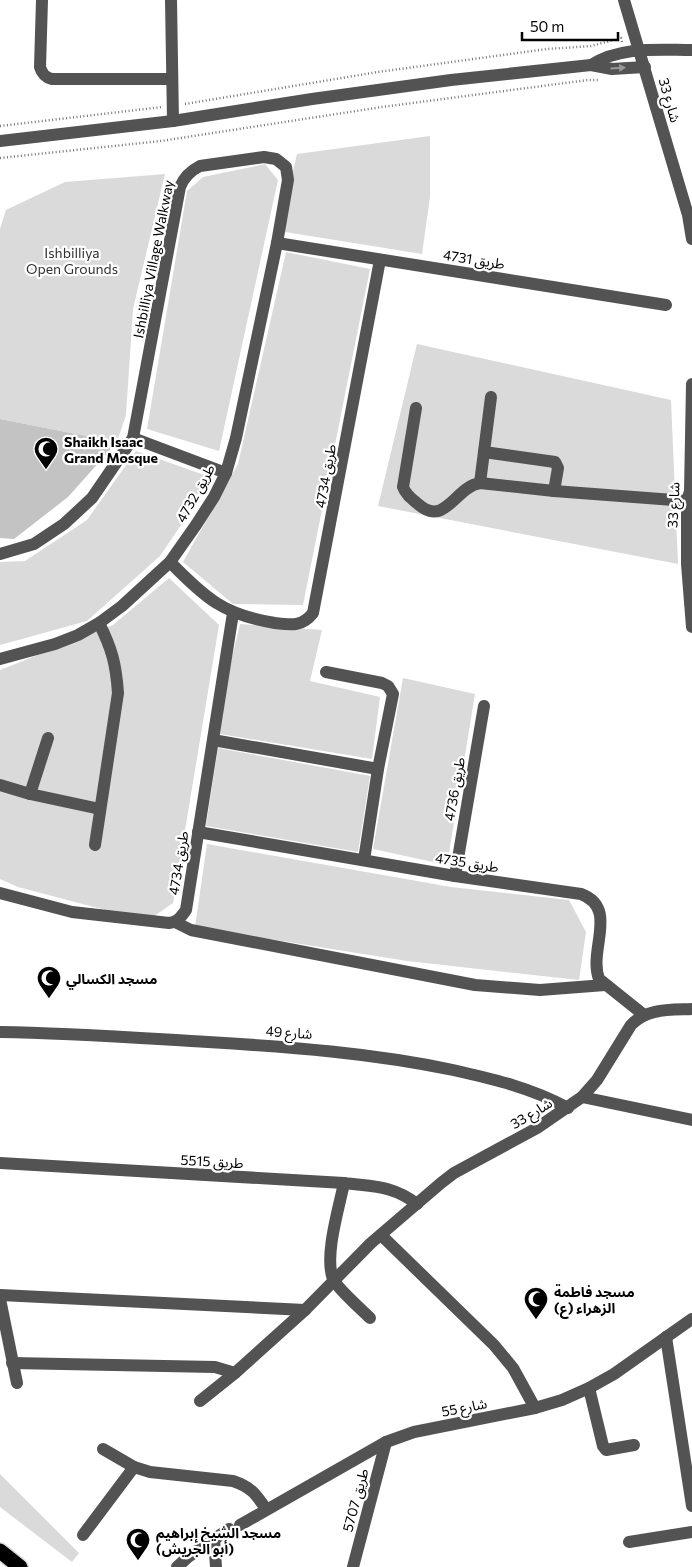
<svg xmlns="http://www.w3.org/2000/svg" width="692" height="1567" font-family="Commissioner,'Noto Sans Arabic',sans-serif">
<rect width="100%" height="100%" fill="#fff"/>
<!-- green -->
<g fill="#dadada">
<polygon points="430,136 430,197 422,254 279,231 297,154"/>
<polygon points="265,164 278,180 219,451 147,429 187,191 203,177"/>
<polygon points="165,174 133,309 126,415 117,442 0,419 0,229 6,210 65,182"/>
<polygon points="286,252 370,269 303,605 233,604 183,562 238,464"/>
<polygon points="417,344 671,400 678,564 378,506"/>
<polygon points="136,451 213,478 160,556 87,621 0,645 0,562 25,561 87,520"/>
<polygon points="169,578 219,625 173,903 147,921 18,887 0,879 0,670 113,625"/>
<polygon points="240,624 322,630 310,681 380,697 372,759 214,733"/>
<polygon points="403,678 475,694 447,865 373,849"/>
<polygon points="218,748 370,776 358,852 206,826"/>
<polygon points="207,844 451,887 569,900 586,932 579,980 407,961 195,927"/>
<polygon points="0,1474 79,1553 72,1562 0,1507"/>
</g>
<!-- building -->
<polygon fill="#c3c3c3" points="0,419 117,442 68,497 14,539 0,538"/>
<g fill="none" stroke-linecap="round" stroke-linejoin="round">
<defs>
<polyline id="highway" points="0,1551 20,1567"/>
</defs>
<!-- highway casing -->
<use href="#highway" stroke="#dbdbdb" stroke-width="18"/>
<!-- path -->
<g stroke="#757575" stroke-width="2.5" stroke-dasharray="1 2.5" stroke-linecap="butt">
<polyline points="185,104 378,72 547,49 591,46 621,38 622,42"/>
<polyline points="0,126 162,107"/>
<polyline points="0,158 161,141 382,107 588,80 598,80"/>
</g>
<!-- minor -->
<g stroke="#535353" stroke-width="12">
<path d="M 42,0 L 40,67 C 42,74 45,77 52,79 L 172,79"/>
<polyline points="171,0 173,121"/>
<polyline points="624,0 688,215 692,239"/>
<path d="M 591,65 C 621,46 658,50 692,50"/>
<polyline points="0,141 173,121 312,99 451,80 591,65 612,69 645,67"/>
<polyline points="277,243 666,305"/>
<polyline points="692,384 690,491 687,501 687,564 692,627"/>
<path d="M 416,408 L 403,487 C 406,495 412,499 418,504 C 445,528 455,487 480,483 L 554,491 L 687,501"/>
<polyline points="133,438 226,473"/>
<polyline points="484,452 555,462 558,468 554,491"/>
<polyline points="480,483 491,397"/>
<path d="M 0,554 L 34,544 L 64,524 L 92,498 L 133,438 L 180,187 C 184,177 190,171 200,166 L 264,157 L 276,159 L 286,167 L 288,180 L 277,243 L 236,438 L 226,473 L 214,497 L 196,525 L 170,562 L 122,606 L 99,623 L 78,635 L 55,644 L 0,659"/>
<path d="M 170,562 C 205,598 224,615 275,623 C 291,625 302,627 313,613 L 380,260"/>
<polyline points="326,672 382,683 388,686 393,694 378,769 364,860"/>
<polyline points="213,740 378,769"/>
<polyline points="0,785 30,794 100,809"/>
<polyline points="30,794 48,738"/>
<path d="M 198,832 L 455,876 L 581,894 C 619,908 588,950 599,979 L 644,1015"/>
<path d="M 95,845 L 118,693 C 116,664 112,649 99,623"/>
<polyline points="455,876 484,706"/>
<path d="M 0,893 L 72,912 L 169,923 C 178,922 181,917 186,910 L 233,613"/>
<polyline points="175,922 191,930 475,985 540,990 605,985"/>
<path d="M 0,1032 C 70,1033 139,1038 208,1042 C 291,1047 372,1053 453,1070 C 493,1079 532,1088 568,1108"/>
<polyline points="582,1097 692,1120"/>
<path d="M 0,1163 L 344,1183 C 374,1187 392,1185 417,1204"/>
<path d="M 344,1183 C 339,1208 324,1256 333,1279 C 337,1288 362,1310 370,1318"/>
<polyline points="381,1235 494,1345 513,1368 535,1408"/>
<polyline points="0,1295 305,1310"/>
<polyline points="0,1299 17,1383"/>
<polyline points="666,1337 692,1506"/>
<polyline points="12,1363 215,1367 235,1373"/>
<polyline points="589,1388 603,1446 606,1450 634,1445"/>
<path d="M 200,1401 L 235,1373 L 305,1310 L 371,1243 L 441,1183 L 454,1173 L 537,1128 L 582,1097 L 597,1080 L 631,1025 C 647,1008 670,1010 692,1009"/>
<path d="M 103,1449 L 134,1467 L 150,1472 L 233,1481 C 251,1487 256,1494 266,1509"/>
<polyline points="240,1525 386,1442 414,1432 535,1408 562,1400 589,1388 614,1374 692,1319"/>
<polyline points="83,1535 134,1467"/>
<polyline points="214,1538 216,1567"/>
<polyline points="629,1542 692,1532"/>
<polyline points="177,1567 188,1557 229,1529"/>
<polyline points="353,1567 386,1442"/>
</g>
<!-- highway -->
<use href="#highway" stroke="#000" stroke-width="15"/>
</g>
<!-- one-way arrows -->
<defs><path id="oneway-solid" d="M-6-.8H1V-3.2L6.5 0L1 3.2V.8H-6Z" transform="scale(1.25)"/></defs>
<use fill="#989898" href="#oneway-solid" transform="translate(618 68) rotate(-3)"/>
<!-- icons -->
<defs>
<symbol id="mosque-pin" viewBox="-11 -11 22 30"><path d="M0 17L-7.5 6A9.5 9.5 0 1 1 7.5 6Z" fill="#000" stroke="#fff"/><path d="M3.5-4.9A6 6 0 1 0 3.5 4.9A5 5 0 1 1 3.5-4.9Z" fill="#fff"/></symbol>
</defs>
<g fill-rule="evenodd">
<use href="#mosque-pin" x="32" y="435" width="28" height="38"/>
<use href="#mosque-pin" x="35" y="964" width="28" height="38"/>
<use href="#mosque-pin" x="522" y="1285" width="28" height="38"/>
<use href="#mosque-pin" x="124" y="1526" width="28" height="38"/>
</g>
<g text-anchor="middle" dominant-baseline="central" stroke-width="4.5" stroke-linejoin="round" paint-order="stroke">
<!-- street labels -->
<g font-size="14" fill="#000" stroke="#fff">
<text transform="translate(670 100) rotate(74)">شارع 33</text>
<text transform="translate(153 259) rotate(-79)">Ishbilliya Village Walkway</text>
<text transform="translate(474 259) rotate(9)">طريق 4731</text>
<text transform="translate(325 476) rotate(-80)">طريق 4734</text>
<text transform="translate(195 493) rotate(-61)">طريق 4732</text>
<text transform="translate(673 505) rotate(-87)">شارع 33</text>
<text transform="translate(454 789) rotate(-80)">طريق 4736</text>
<text transform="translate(467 862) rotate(9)">طريق 4735</text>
<text transform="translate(178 863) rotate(-81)">طريق 4734</text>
<text transform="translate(289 1032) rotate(4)">شارع 49</text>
<text transform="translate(531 1113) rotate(-31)">شارع 33</text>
<text transform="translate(212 1161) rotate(3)">طريق 5515</text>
<text transform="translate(464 1407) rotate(-11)">شارع 55</text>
<text transform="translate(355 1500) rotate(-75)">طريق 5707</text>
</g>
<!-- park labels -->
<g font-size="14" fill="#313131" stroke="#fff">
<text x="72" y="252">Ishbilliya<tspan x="72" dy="16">Open Grounds</tspan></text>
</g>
<!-- poi labels -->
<g font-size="14" font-weight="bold" fill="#000" stroke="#fff" text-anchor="start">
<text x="64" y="441">Shaikh Isaac<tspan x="64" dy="16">Grand Mosque</tspan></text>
<text x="66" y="978">مسجد الكسالي</text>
<text x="554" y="1291">مسجد فاطمة<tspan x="554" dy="16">الزهراء (ع)</tspan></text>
<text x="156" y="1532">مسجد الشيخ إبراهيم<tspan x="156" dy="16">(أبو الجريش)</tspan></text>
</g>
</g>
<!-- scale -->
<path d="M522 32v8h96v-8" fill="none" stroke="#000000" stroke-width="2.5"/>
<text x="530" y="32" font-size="15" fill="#000000" stroke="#ffffff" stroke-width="4" paint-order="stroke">50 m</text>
</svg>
